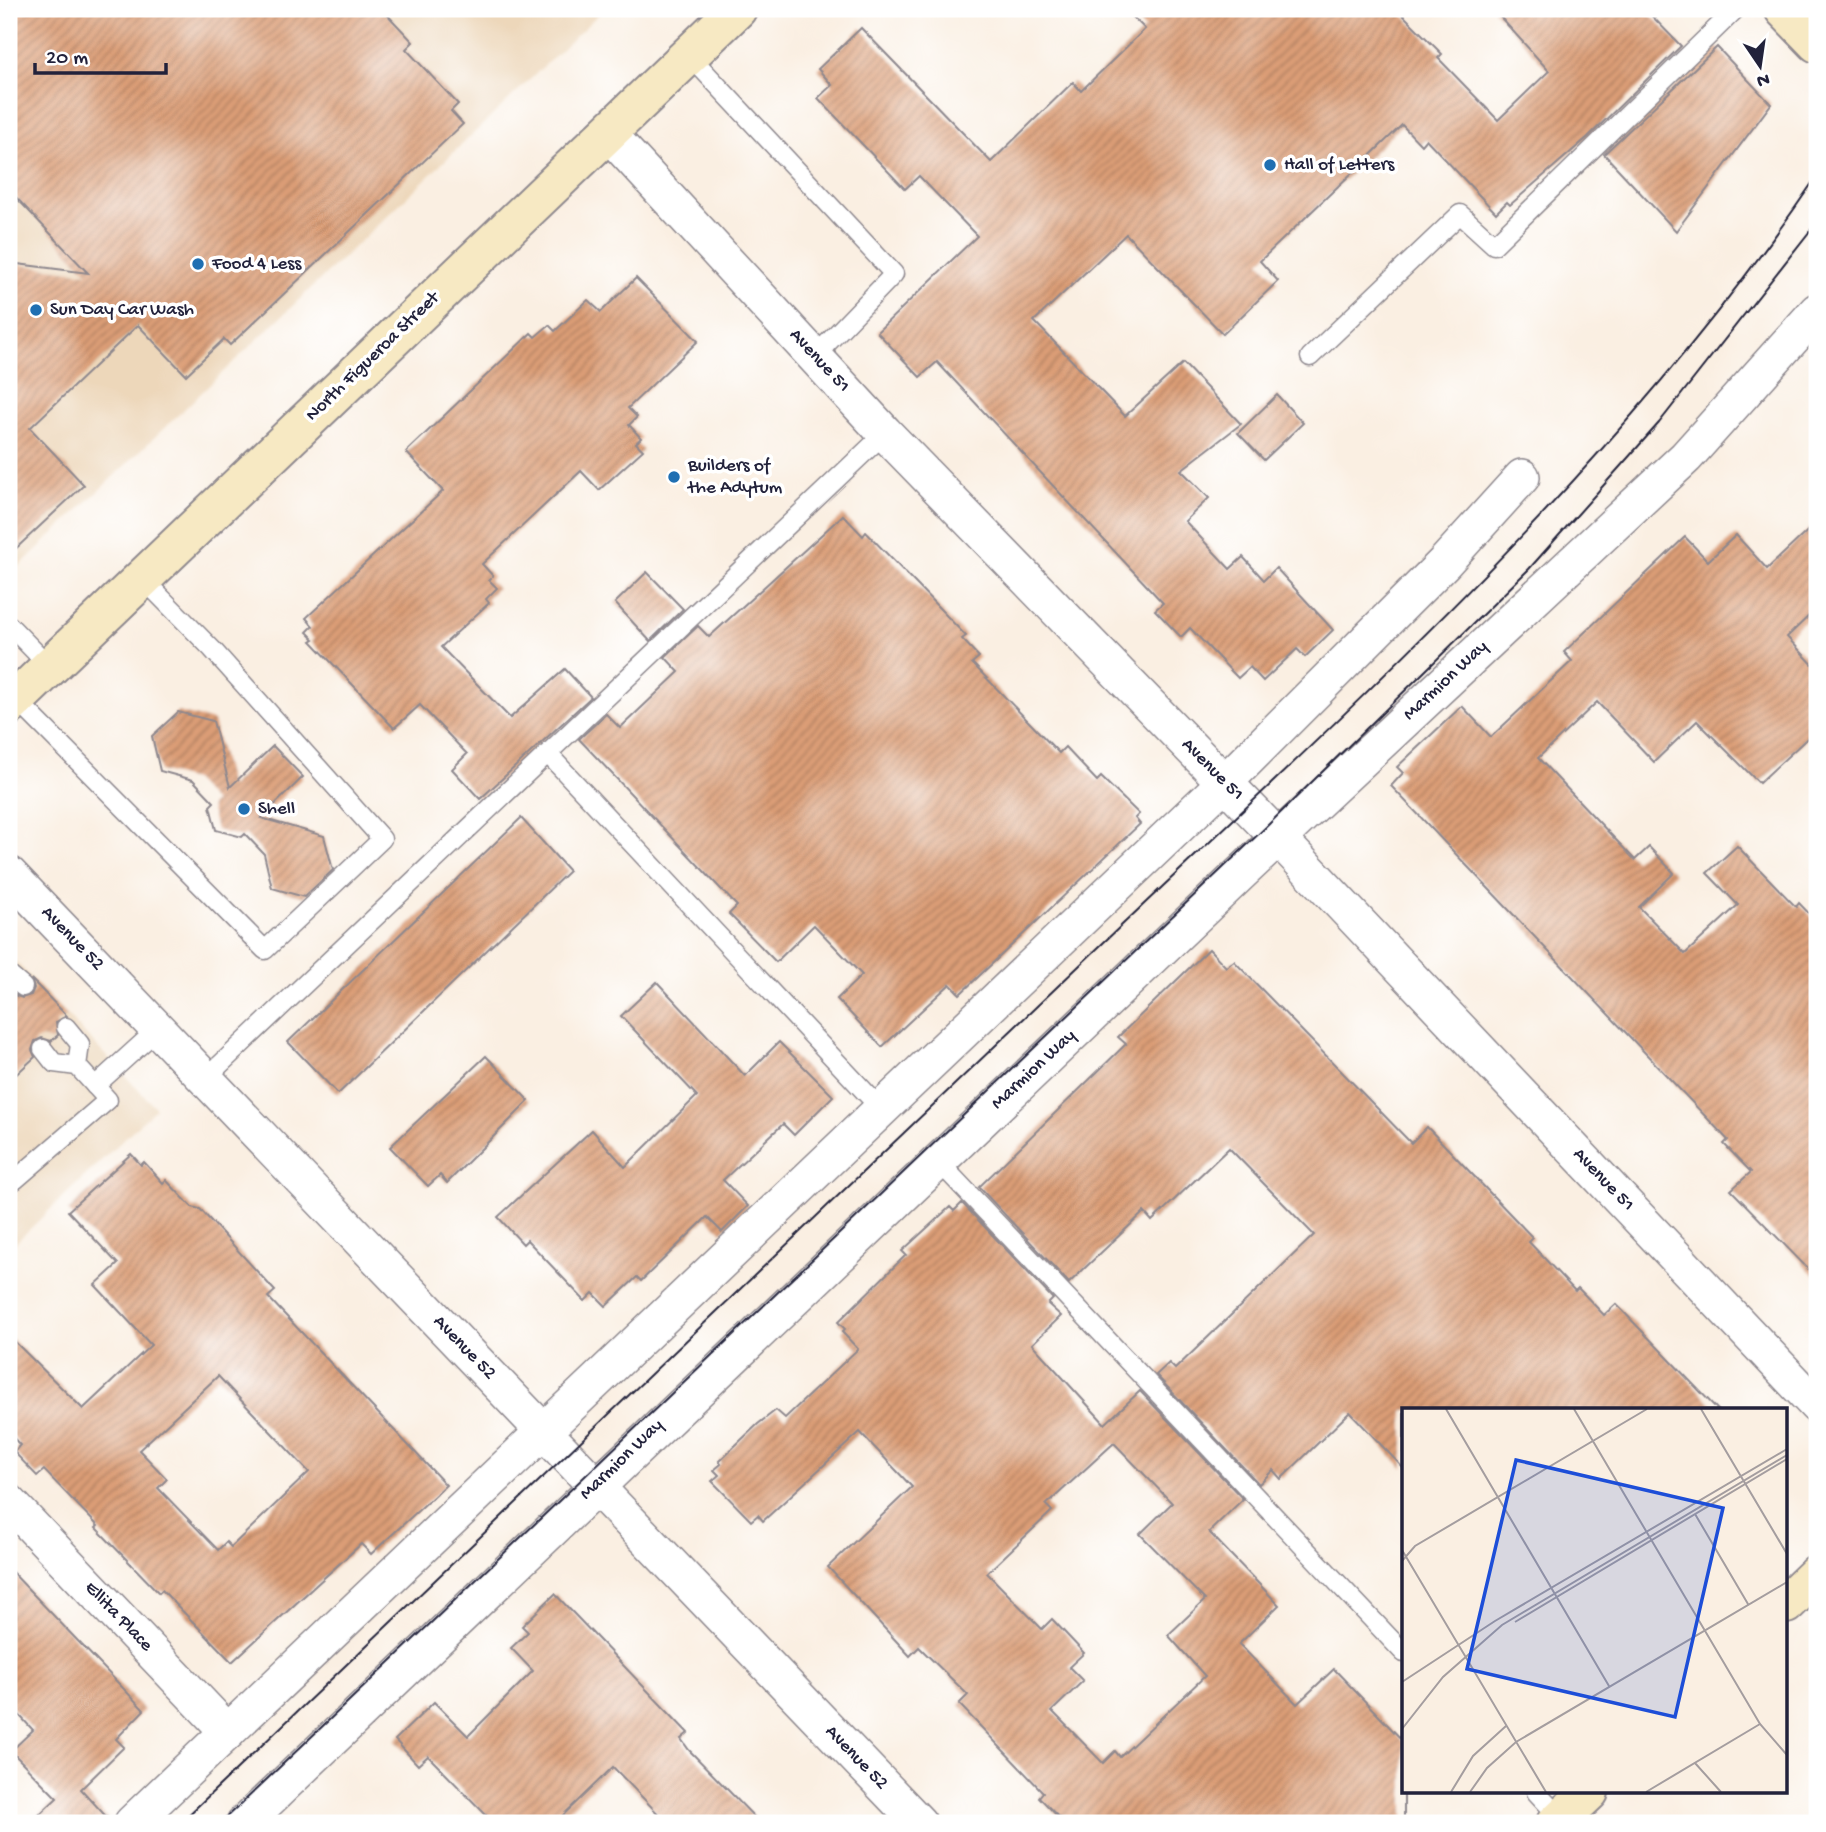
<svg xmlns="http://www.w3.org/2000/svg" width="1826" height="1832" font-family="'Gochi Hand',sans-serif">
<defs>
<pattern id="building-hatch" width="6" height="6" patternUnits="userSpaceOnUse" patternTransform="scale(1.75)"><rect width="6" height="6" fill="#db9d76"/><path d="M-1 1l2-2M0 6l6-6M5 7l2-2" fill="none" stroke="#b18062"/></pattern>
</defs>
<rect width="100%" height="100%" fill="#fff"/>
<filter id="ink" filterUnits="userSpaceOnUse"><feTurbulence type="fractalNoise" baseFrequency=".0143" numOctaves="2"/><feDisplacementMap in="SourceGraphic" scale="14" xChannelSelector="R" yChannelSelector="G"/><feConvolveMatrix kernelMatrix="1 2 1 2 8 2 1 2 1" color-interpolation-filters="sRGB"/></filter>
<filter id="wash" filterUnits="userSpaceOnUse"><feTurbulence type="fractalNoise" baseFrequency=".00686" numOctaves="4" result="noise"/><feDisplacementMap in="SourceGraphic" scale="28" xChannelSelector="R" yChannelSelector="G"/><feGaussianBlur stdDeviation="1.57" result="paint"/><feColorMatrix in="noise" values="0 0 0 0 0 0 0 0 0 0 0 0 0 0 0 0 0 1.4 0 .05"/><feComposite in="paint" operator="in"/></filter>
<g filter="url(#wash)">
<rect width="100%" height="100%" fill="#faefe2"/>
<!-- built -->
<g fill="#edd7ba">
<polygon points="9,9 604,9 9,576"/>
<polygon points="9,955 156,1108 9,1249"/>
</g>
<g id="blocks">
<!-- building -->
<g fill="url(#building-hatch)" fill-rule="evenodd">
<polygon points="9,9 382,9 413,42 406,49 458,104 451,111 463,124 230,345 224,339 186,375 138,325 30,428 84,485 9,555 9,263 88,273 9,190"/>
<polygon points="1125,9 1397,9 1442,54 1438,58 1498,120 1549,71 1493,9 1645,9 1681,46 1588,137 1510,205 1507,202 1496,213 1426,139 1421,145 1402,125 1260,261 1278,281 1223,334 1126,234 1034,321 1125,416 1183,363 1241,424 1181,470 1209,498 1185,521 1230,569 1243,557 1264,580 1276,568 1333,630 1305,657 1297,649 1263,681 1250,667 1238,678 1190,628 1181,637 1155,610 1163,603 937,362 920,377 877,332 977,236 919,176 905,189 818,98 832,85 818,69 861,28 991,162 1073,82 1081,91 1145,29"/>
<polygon points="1717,47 1771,104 1676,231 1604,154"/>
<polygon points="636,278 698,341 628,408 637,417 629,425 641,438 636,443 643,450 599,490 581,471 482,564 493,576 489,580 497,588 486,599 489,603 441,647 510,718 565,669 591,697 480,799 452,769 467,754 420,705 394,728 311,641 314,639 307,632 313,626 306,618 443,491 406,452 531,333 535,337 549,325 555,331 588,300 601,312"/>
<polygon points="1277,395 1303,423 1264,460 1238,433"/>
<polygon points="843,515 863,536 866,532 966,636 962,639 979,657 972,663 1059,753 1065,747 1097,781 1101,777 1139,814 1135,818 1140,824 960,994 950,984 882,1047 837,999 862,975 814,925 776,962 729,914 737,906 579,739 606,714 620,728 679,672 665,657 698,626 709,637"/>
<polygon points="1817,522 1817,608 1787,637 1817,669 1817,729 1759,783 1697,721 1654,762 1597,702 1538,758 1635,860 1649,847 1674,873 1639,907 1685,954 1738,905 1707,873 1737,846 1796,907 1799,903 1817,922 1817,1278 1731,1190 1751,1172 1724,1144 1728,1140 1391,786 1403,773 1397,767 1462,706 1491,737 1572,661 1564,652 1685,537 1708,561 1736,535 1767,569"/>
<polygon points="647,572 683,609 650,641 615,603"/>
<polygon points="178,712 213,721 230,787 273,746 303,777 261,818 324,836 333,870 304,897 272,888 264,854 245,834 242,837 216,830 210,806 214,802 193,780 160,771 152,736"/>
<polygon points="521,818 569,871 338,1094 288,1042"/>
<polygon points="1209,949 1226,967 1234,961 1411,1143 1427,1127 1533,1238 1529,1242 1575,1291 1578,1288 1604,1315 1616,1304 1718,1410 1404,1410 1404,1469 1350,1412 1281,1479 1273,1470 1259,1484 1156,1375 1169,1363 1175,1369 1314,1235 1229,1148 1152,1221 1144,1212 1069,1283 979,1187 1126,1044 1118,1037"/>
<polygon points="31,979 67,1016 56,1022 58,1035 51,1041 42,1038 35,1041 32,1050 35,1057 9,1081 9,1000 14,995 22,998 31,995 34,988"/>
<polygon points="657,982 745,1076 779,1042 833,1096 794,1135 783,1124 723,1180 748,1206 722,1232 707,1217 641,1281 637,1277 606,1306 593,1293 585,1301 527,1240 523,1244 498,1217 592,1130 625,1167 697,1096 621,1016"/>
<polygon points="486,1056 529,1101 447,1183 440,1175 428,1186 390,1147"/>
<path d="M 131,1154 L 141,1165 L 144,1162 L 163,1183 L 166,1180 L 192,1207 L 200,1209 L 275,1291 L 268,1297 L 446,1485 L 371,1554 L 361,1544 L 232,1662 L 162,1590 L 159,1593 L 96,1528 L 98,1526 L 44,1470 L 37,1476 L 14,1452 L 20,1445 L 9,1433 L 9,1336 L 83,1409 L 151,1345 L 95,1285 L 118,1264 L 68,1211 ZM 218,1376 L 309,1472 L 231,1547 L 226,1542 L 218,1550 L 158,1488 L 167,1479 L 139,1450 Z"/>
<path d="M 962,1203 L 1053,1299 L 1048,1304 L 1061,1316 L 1032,1344 L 1105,1424 L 1140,1391 L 1243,1499 L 1209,1532 L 1279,1605 L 1239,1644 L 1297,1704 L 1334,1669 L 1404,1742 L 1404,1823 L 1064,1823 L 1039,1797 L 1043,1792 L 959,1704 L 968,1695 L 919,1647 L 910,1656 L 828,1567 L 912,1487 L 860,1432 L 763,1521 L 758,1515 L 751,1521 L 712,1481 L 719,1475 L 714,1470 L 721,1464 L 719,1461 L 758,1424 L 776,1410 L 785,1418 L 858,1349 L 842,1332 L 845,1329 L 838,1322 L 906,1255 L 902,1251 L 950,1207 L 954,1211 ZM 1114,1443 L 1172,1503 L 1140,1534 L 1205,1600 L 1168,1635 L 1205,1676 L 1120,1757 L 1115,1751 L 1103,1763 L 1052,1711 L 1083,1681 L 1069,1667 L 1084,1653 L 1052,1619 L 1042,1629 L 987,1573 L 1052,1511 L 1046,1505 Z"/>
<polygon points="9,1569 144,1710 116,1739 124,1747 81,1789 112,1823 30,1823 57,1798 11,1751 33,1730 9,1704"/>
<polygon points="555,1594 688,1733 681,1739 689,1750 760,1823 667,1823 613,1767 555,1823 494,1823 428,1756 418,1765 395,1740 434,1702 468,1736 533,1671 511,1648 528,1632 522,1626"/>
</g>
</g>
</g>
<g filter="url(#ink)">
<use href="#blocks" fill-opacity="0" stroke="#8e888e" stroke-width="2"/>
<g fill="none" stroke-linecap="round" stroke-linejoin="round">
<defs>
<g id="lane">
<polyline points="689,55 894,274 814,357"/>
<polyline points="1310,357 1460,214 1494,245 1736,9"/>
<polyline points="9,625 49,666"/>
<polyline points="16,699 265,950 382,839 212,649 141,577"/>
<polyline points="548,754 882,1110"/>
<polyline points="9,975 23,987"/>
<polyline points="66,1027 80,1044 77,1066"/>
<polyline points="207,1077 885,433"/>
<polyline points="95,1086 159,1028"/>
<polyline points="938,1161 1404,1653"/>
<polyline points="15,1180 108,1100 77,1066 54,1063 43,1049"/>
<polyline points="1536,1792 1564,1822"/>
</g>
<g id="street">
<polyline points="608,133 885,433 1267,826 1817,1406"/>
<polyline points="9,874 919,1823"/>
<polyline points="9,1502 228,1732"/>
<polyline points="132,1823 1224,783 1444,563 1522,477"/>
<polyline points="244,1823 1240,874 1686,457 1817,311"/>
</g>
<g id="secondary">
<polyline points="1784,9 1817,43"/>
<polyline points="9,706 737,9"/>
<polyline points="1786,1604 1817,1574"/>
<polyline points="1556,1823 1589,1792"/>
</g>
</defs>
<!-- lane casing -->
<use href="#lane" stroke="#8e888e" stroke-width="21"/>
<!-- street casing -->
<use href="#street" stroke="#8e888e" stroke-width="38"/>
<!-- secondary casing -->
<use href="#secondary" stroke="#8e888e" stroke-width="42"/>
<!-- lane -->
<use href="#lane" stroke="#fff" stroke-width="18"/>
<!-- street -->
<use href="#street" stroke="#fff" stroke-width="35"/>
<!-- secondary -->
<use href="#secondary" stroke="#f7e9c3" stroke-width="38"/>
<!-- tram -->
<g stroke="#22223b" stroke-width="2">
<path d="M 180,1823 C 488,1531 795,1238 1102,944 C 1354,704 1620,467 1817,176"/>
<polyline points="221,1823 1267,826 1529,569 1659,423 1817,222"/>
</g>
</g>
</g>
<!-- markers -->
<g fill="#1f6fb2" stroke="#fff" stroke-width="2.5">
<circle cx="1270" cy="165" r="7"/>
<circle cx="198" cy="264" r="7"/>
<circle cx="36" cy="310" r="7"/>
<circle cx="674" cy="477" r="7"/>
<circle cx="244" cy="809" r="7"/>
</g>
<g text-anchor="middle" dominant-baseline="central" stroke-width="7" stroke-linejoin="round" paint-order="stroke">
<!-- poi labels -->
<g font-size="19" fill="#22223b" stroke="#fff" text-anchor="start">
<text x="1284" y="165">Hall of Letters</text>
<text x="212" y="264">Food 4 Less</text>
<text x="50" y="310">Sun Day Car Wash</text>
<text x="688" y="466">Builders of<tspan x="688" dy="22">the Adytum</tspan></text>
<text x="258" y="809">Shell</text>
</g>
<!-- street labels -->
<g font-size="19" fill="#22223b" stroke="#fff">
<text transform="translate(373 357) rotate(-44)">North Figueroa Street</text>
<text transform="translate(819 361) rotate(47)">Avenue 51</text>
<text transform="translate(1446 681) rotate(-43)">Marmion Way</text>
<text transform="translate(1212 770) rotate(45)">Avenue 51</text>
<text transform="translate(72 939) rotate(46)">Avenue 52</text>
<text transform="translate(1034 1070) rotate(-43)">Marmion Way</text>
<text transform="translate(1603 1180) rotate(46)">Avenue 51</text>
<text transform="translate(464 1348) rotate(46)">Avenue 52</text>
<text transform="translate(622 1460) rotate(-44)">Marmion Way</text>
<text transform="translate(118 1617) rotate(46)">Ellita Place</text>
<text transform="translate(856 1758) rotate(46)">Avenue 52</text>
</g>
</g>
<!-- overview -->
<g transform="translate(1402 1408)">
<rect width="385" height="385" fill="#faefe2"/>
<path fill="none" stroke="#a49d9f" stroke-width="2" d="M 44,1 L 207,278M 172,1 L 358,316 L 385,347M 299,1 L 385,146M 293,106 L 346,196M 0,142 L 144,384M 0,153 L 13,138 L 245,1M 113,214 L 385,51M 0,274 L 93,213 L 385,41M 0,321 L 41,269 L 100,217 L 385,47M 293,355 L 319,384M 49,384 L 71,348 L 104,318M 68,384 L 85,360 L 114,334 L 385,174M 244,384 L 358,316"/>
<path fill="#1d4ed8" fill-opacity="0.15" stroke="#1d4ed8" stroke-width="3.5" d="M 114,52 L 321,100 L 273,309 L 65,261 Z"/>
<rect width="385" height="385" fill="none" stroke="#22223b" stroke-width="3.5"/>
</g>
<!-- margin -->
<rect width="1826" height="1832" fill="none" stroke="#fff" stroke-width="35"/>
<!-- north arrow -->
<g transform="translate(1760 66) rotate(167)" stroke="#ffffff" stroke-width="5" paint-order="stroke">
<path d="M0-5L12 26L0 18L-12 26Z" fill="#22223b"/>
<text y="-10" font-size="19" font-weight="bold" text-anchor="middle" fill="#22223b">N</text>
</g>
<!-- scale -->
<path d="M35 63v10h131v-10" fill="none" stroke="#22223b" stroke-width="3.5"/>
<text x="46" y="63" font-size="21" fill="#22223b" stroke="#ffffff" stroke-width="5" paint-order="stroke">20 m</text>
</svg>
